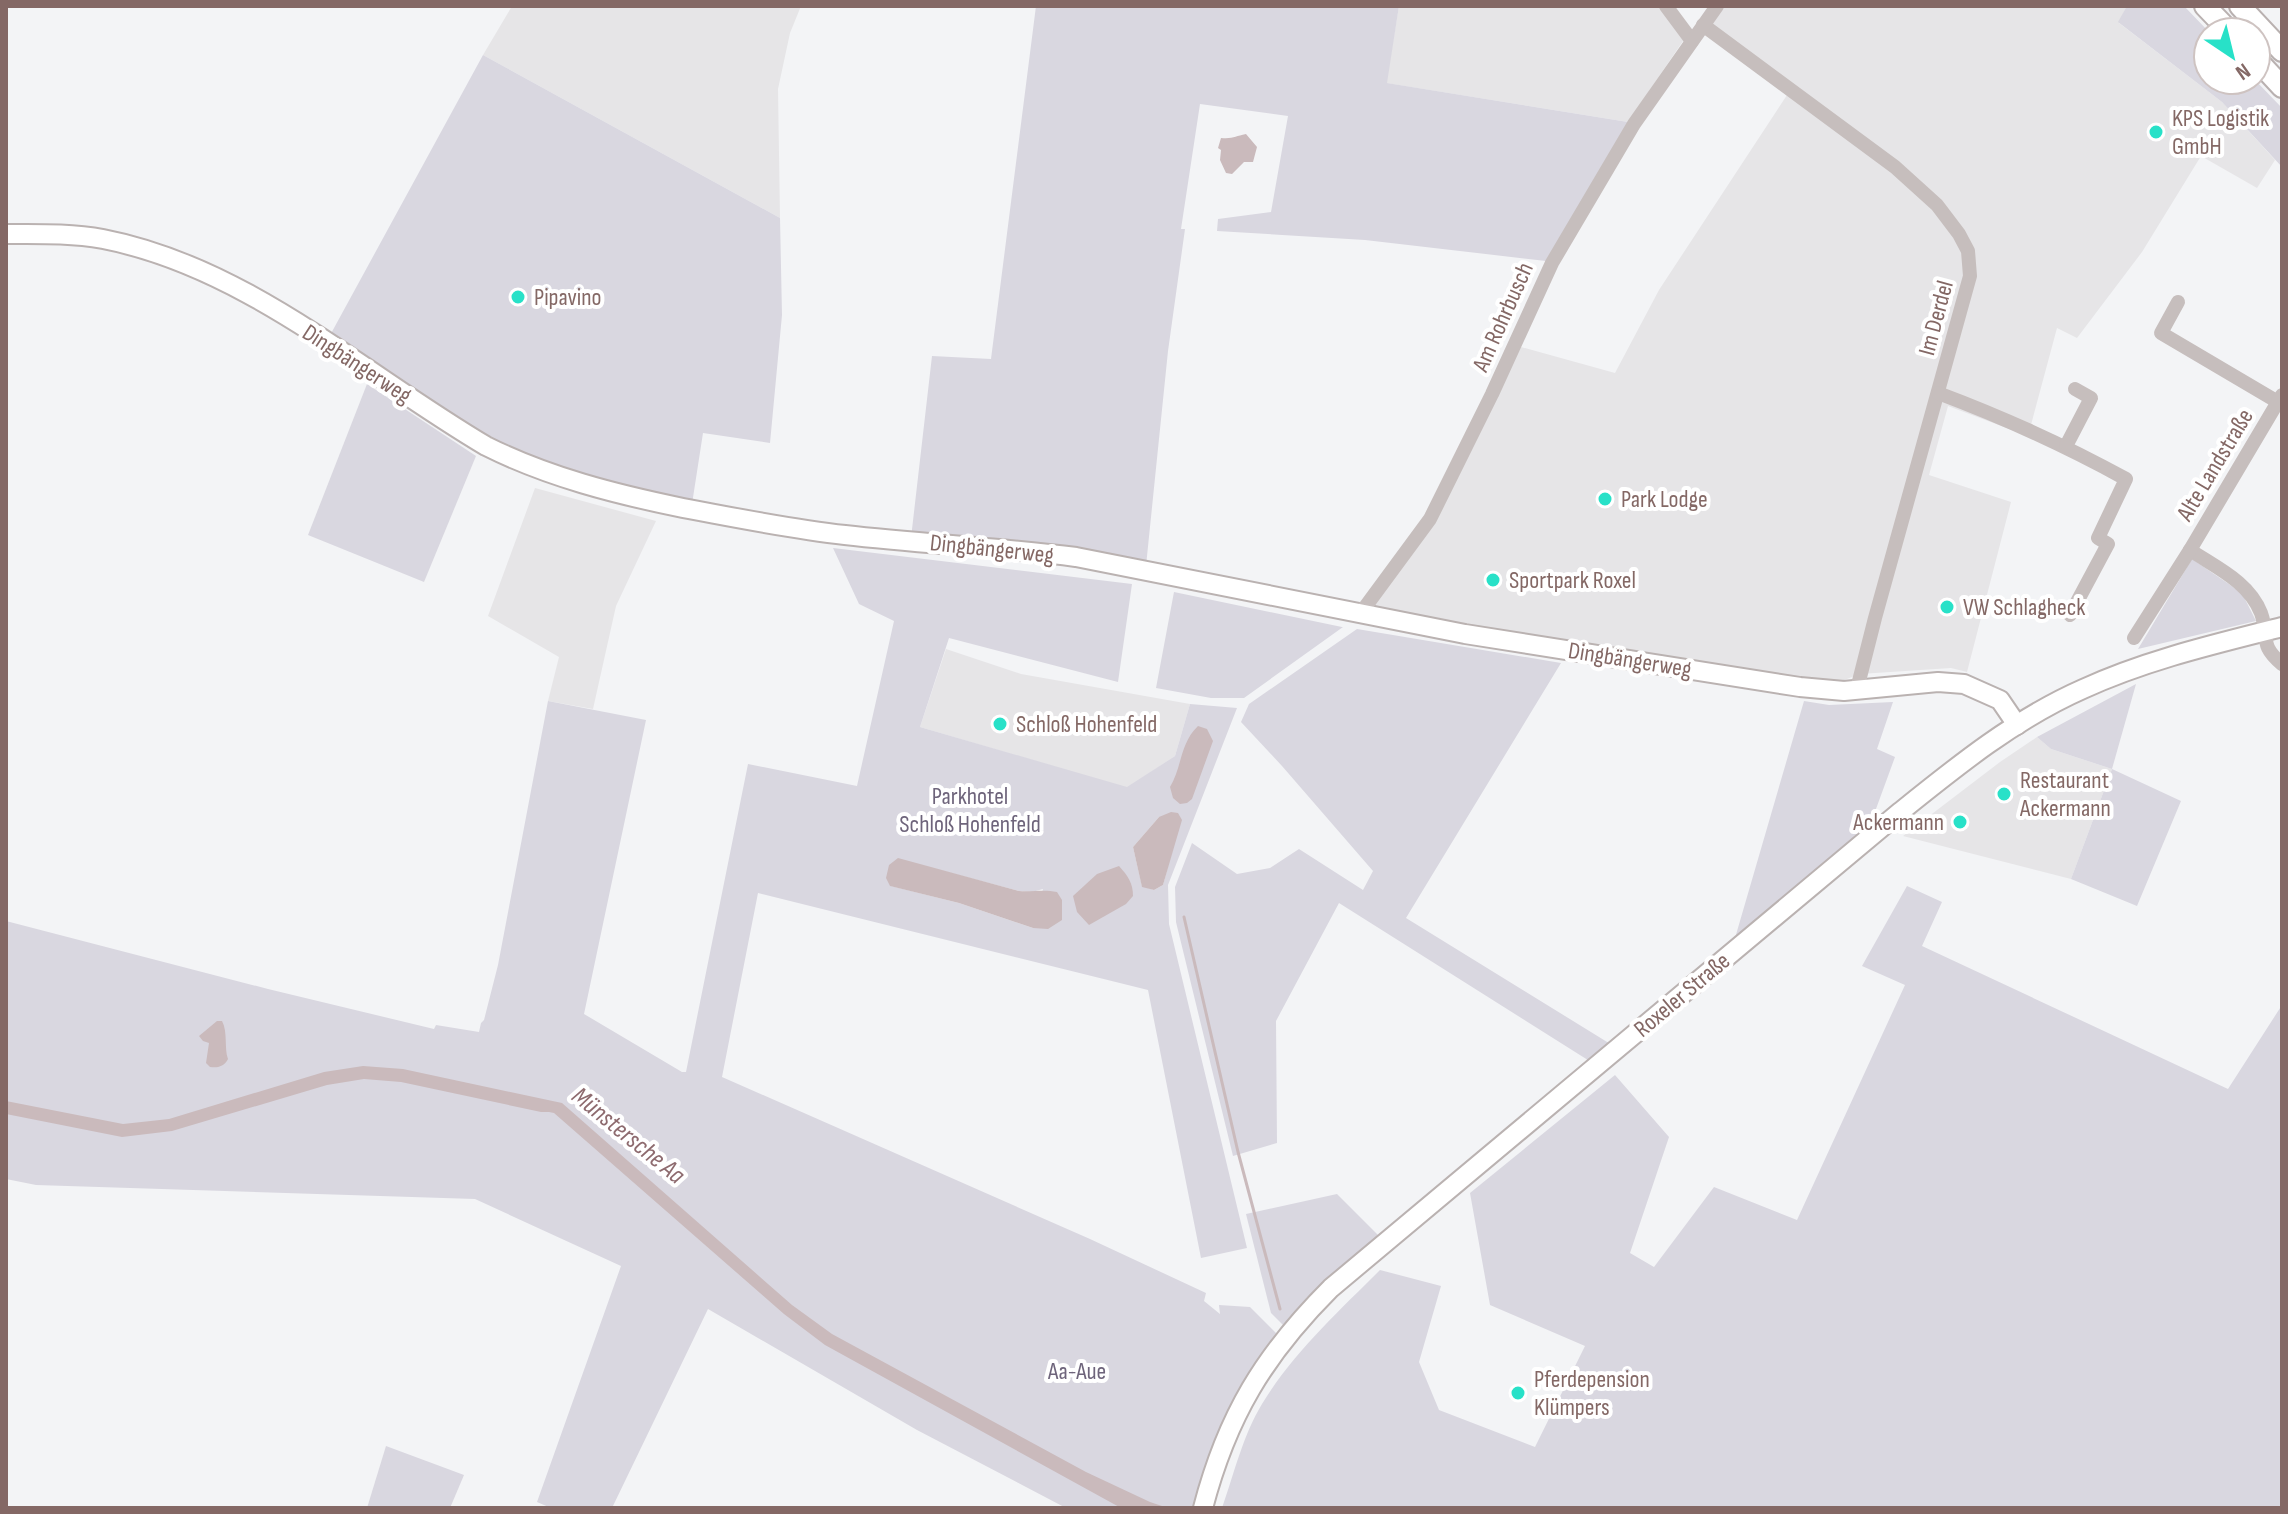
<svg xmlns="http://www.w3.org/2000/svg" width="2288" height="1514" font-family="'Sofia Sans Condensed',sans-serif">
<rect width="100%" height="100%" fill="#f3f4f6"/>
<!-- built -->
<g fill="#e6e5e7">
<polygon points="512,6 801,6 790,33 778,89 780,218 483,55"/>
<polygon points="1399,6 1661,6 1685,38 1628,122 1386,83"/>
<polygon points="1724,6 2127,6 2119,23 2222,102 2275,160 2257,188 2201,156 2142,252 2077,338 2057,328 2028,436 1948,406 1929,475 2011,502 1967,672 1951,668 1860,674 1831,685 1369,611 1521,347 1615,373 1659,290 1787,95 1710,24"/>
<polygon points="535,488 656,521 616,606 593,709 548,701 559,657 488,616"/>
<polygon points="946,649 1021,674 1190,704 1175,756 1127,788 920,727"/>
<polygon points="2037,737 2051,749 2112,769 2071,879 1903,836 2000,762"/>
</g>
<!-- green -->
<g fill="#d9d7e0" fill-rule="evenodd">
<polygon points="1036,6 1399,6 1387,83 1628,122 1546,261 1365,240 1217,231 1218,219 1271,212 1288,116 1200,104 1181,229 1185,229 1168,351 1146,566 911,538 932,356 991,359"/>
<polygon points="2127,6 2184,6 2209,32 2208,80 2255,80 2282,108 2282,167 2222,102 2118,22"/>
<polygon points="483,55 780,218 782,315 770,443 703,433 692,504 550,470 489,439 328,339"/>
<polygon points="367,384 476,456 424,582 308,535"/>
<path d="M 833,548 L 1132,584 L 1118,682 L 949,638 L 920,727 L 1127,787 L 1175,756 L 1190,704 L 1237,708 L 1168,885 L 1169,924 L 1247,1248 L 1201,1258 L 1148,990 L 758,893 L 722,1077 L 1090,1239 L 1206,1293 L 1204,1301 L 1220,1314 L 1219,1305 L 1250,1307 L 1277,1334 L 1241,1390 L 1197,1508 L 1066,1508 L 917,1430 L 708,1309 L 612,1508 L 551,1508 L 537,1502 L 621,1266 L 475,1199 L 36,1185 L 6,1179 L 6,921 L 268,989 L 434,1029 L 436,1025 L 479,1032 L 481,1023 L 484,1020 L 498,965 L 548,701 L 646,720 L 584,1014 L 682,1072 L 686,1072 L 748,764 L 857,786 L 894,621 L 859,604 ZM 1159,817 L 1175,840 L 1163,885 L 1154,890 L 1142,886 L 1133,847 ZM 898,859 L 1019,891 L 1032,892 L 1043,889 L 1033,928 L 959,903 L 891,886 Z"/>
<polygon points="2192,559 2242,593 2256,621 2138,649"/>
<polygon points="1174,592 1342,627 1343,627 1244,698 1211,698 1156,688"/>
<polygon points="1357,629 1561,663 1406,918 1612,1045 1591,1062 1339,903 1276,1021 1277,1143 1233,1156 1176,922 1175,887 1192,843 1237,874 1270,868 1299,849 1363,890 1373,871 1282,766 1241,722 1249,704"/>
<polygon points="2136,684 2112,769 2181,801 2137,906 2071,879 2112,769 2051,749 2037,737"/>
<polygon points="1804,701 1829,705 1893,702 1877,749 1895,757 1869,828 1733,945"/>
<path d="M 1907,886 L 1942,902 L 1922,946 L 2228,1089 L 2282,1005 L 2282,1508 L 1222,1508 C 1234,1474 1243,1435 1262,1404 C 1293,1353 1338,1312 1380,1270 L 1441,1286 L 1419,1362 L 1439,1410 L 1535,1447 L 1585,1346 L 1490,1305 L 1470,1193 L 1615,1075 L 1669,1137 L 1630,1253 L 1654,1267 L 1714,1187 L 1797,1220 L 1905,985 L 1862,966 Z"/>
<polygon points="1337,1194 1381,1238 1285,1327 1271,1313 1246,1214"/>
<polygon points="386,1446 464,1475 450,1508 367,1508"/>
</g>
<!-- water -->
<g fill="#cababc">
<path d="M 1246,134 L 1257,147 L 1253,162 L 1244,162 L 1232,174 L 1226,173 L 1220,160 L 1221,150 L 1218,148 L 1221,138 C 1234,139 1235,136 1246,134 Z"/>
<path d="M 1198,726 L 1207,729 L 1213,741 L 1192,799 L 1187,803 L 1180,804 L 1173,798 L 1170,787 C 1182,767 1180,743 1198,726 Z"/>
<polygon points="1171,812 1178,813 1182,820 1163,885 1154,890 1142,887 1133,847 1159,817"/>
<path d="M 898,858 L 1019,891 C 1033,892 1044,889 1057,892 L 1062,900 L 1062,920 L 1048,929 L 1033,928 L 959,903 L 890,886 L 886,878 L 889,865 Z"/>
<path d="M 1119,866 C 1128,876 1133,883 1133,896 L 1126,904 L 1089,925 L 1077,912 L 1073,896 L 1097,874 Z"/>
<path d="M 217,1021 L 222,1021 C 228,1032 224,1048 228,1059 C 224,1067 217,1068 210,1067 L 206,1063 L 209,1043 L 203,1041 L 199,1036 Z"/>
<polygon points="363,1066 403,1069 562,1103 792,1305 832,1334 1086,1472 1150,1502 1168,1508 1121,1508 825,1345 784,1314 554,1113 549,1112 541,1112 401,1082 364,1079 327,1085 172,1131 122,1137 6,1114 6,1101 123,1124 169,1119 324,1072"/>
</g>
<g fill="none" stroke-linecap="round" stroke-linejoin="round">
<!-- stream -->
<polyline stroke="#cababc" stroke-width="3" points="1184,917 1238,1152 1280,1309"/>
<defs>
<g id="major">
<path d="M 6,234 C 38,234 71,233 103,239 C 247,267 362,373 486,446 C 548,477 615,494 683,508 C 737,518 790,529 845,535 C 922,544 999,547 1076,557 L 1465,634 L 1800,687 L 1844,691 L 1938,682 L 1964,684 L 2000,700 L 2017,725"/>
<path d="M 1203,1508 C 1227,1416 1264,1355 1331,1288 L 1900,812 C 1957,766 2015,719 2083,689 C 2146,660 2215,644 2282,627"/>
</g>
<g id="highway">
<polyline points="2205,6 2230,32"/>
<polyline points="2240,6 2282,51"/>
<polyline points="2256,59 2282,87"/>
</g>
</defs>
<!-- major casing -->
<use href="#major" stroke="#bab2b1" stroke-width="22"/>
<!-- highway casing -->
<use href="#highway" stroke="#b9b1b0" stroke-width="24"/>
<!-- minor -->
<g stroke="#c6bebd" stroke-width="14">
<polyline points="1666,6 1692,41"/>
<polyline points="1703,25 1895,167 1937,205 1959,234 1968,251 1970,276 1875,618 1857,689"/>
<polyline points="2178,302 2161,333 2278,402"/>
<path d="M 1938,393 C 2005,418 2064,445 2126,479 L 2098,538 L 2108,544 L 2070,615"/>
<polyline points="2066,446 2091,398 2075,389"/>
<path d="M 2190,550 C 2217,568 2249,582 2261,613 C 2270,638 2258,644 2282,664"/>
<polyline points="1360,614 1430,519 1492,394 1552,263 1634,124 1717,6"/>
<polyline points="2134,638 2190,550 2282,395"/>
</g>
<!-- major -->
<use href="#major" stroke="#fff" stroke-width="18"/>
<!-- highway -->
<use href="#highway" stroke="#fff" stroke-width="20"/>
</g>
<!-- markers -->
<g fill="#28e1c8" stroke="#fff" stroke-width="3">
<circle cx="2156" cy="132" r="8"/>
<circle cx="518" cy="297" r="8"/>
<circle cx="1605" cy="499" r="8"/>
<circle cx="1493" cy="580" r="8"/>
<circle cx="1947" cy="607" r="8"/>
<circle cx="1000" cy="724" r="8"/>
<circle cx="2004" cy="794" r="8"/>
<circle cx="1960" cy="822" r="8"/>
<circle cx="1518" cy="1393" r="8"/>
</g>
<g text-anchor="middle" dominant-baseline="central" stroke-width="8" stroke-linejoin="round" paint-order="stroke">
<!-- poi labels -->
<g font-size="24" fill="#846865" stroke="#fff" text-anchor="start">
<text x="2172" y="118">KPS Logistik<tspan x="2172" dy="28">GmbH</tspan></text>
<text x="534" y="297">Pipavino</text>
<text x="1621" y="499">Park Lodge</text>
<text x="1509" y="580">Sportpark Roxel</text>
<text x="1963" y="607">VW Schlagheck</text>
<text x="1016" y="724">Schloß Hohenfeld</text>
<text x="2020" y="780">Restaurant<tspan x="2020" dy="28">Ackermann</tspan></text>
<text x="1944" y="822" text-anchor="end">Ackermann</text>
<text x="1534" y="1379">Pferdepension<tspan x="1534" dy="28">Klümpers</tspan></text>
</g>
<!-- street labels -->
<g font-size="24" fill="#846865" stroke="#fff">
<text transform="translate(1503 317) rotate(-66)">Am Rohrbusch</text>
<text transform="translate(1936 318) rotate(-75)">Im Derdel</text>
<text transform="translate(357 364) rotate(33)">Dingbängerweg</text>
<text transform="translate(2215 465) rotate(-59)">Alte Landstraße</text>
<text transform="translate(992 549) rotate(6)">Dingbängerweg</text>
<text transform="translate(1630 660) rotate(9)">Dingbängerweg</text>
<text transform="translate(1682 995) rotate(-40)">Roxeler Straße</text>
</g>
<!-- park labels -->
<g font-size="24" fill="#6e647b" stroke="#fff">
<text x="970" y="796">Parkhotel<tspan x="970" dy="28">Schloß Hohenfeld</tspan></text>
<text x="1077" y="1371">Aa-Aue</text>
</g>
<!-- water labels -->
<g font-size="26" font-style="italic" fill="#8e6b6f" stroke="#fff">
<text transform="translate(628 1136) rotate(39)">Münstersche Aa</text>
</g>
</g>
<!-- border -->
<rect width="2288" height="1514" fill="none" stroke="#846865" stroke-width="16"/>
<!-- north arrow -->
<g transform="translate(2232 56) rotate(145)"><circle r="38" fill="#ffffff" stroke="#cec3c1" stroke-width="2"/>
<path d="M0-6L14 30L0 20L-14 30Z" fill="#28e1c8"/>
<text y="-12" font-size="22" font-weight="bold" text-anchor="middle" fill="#846865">N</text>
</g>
</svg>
